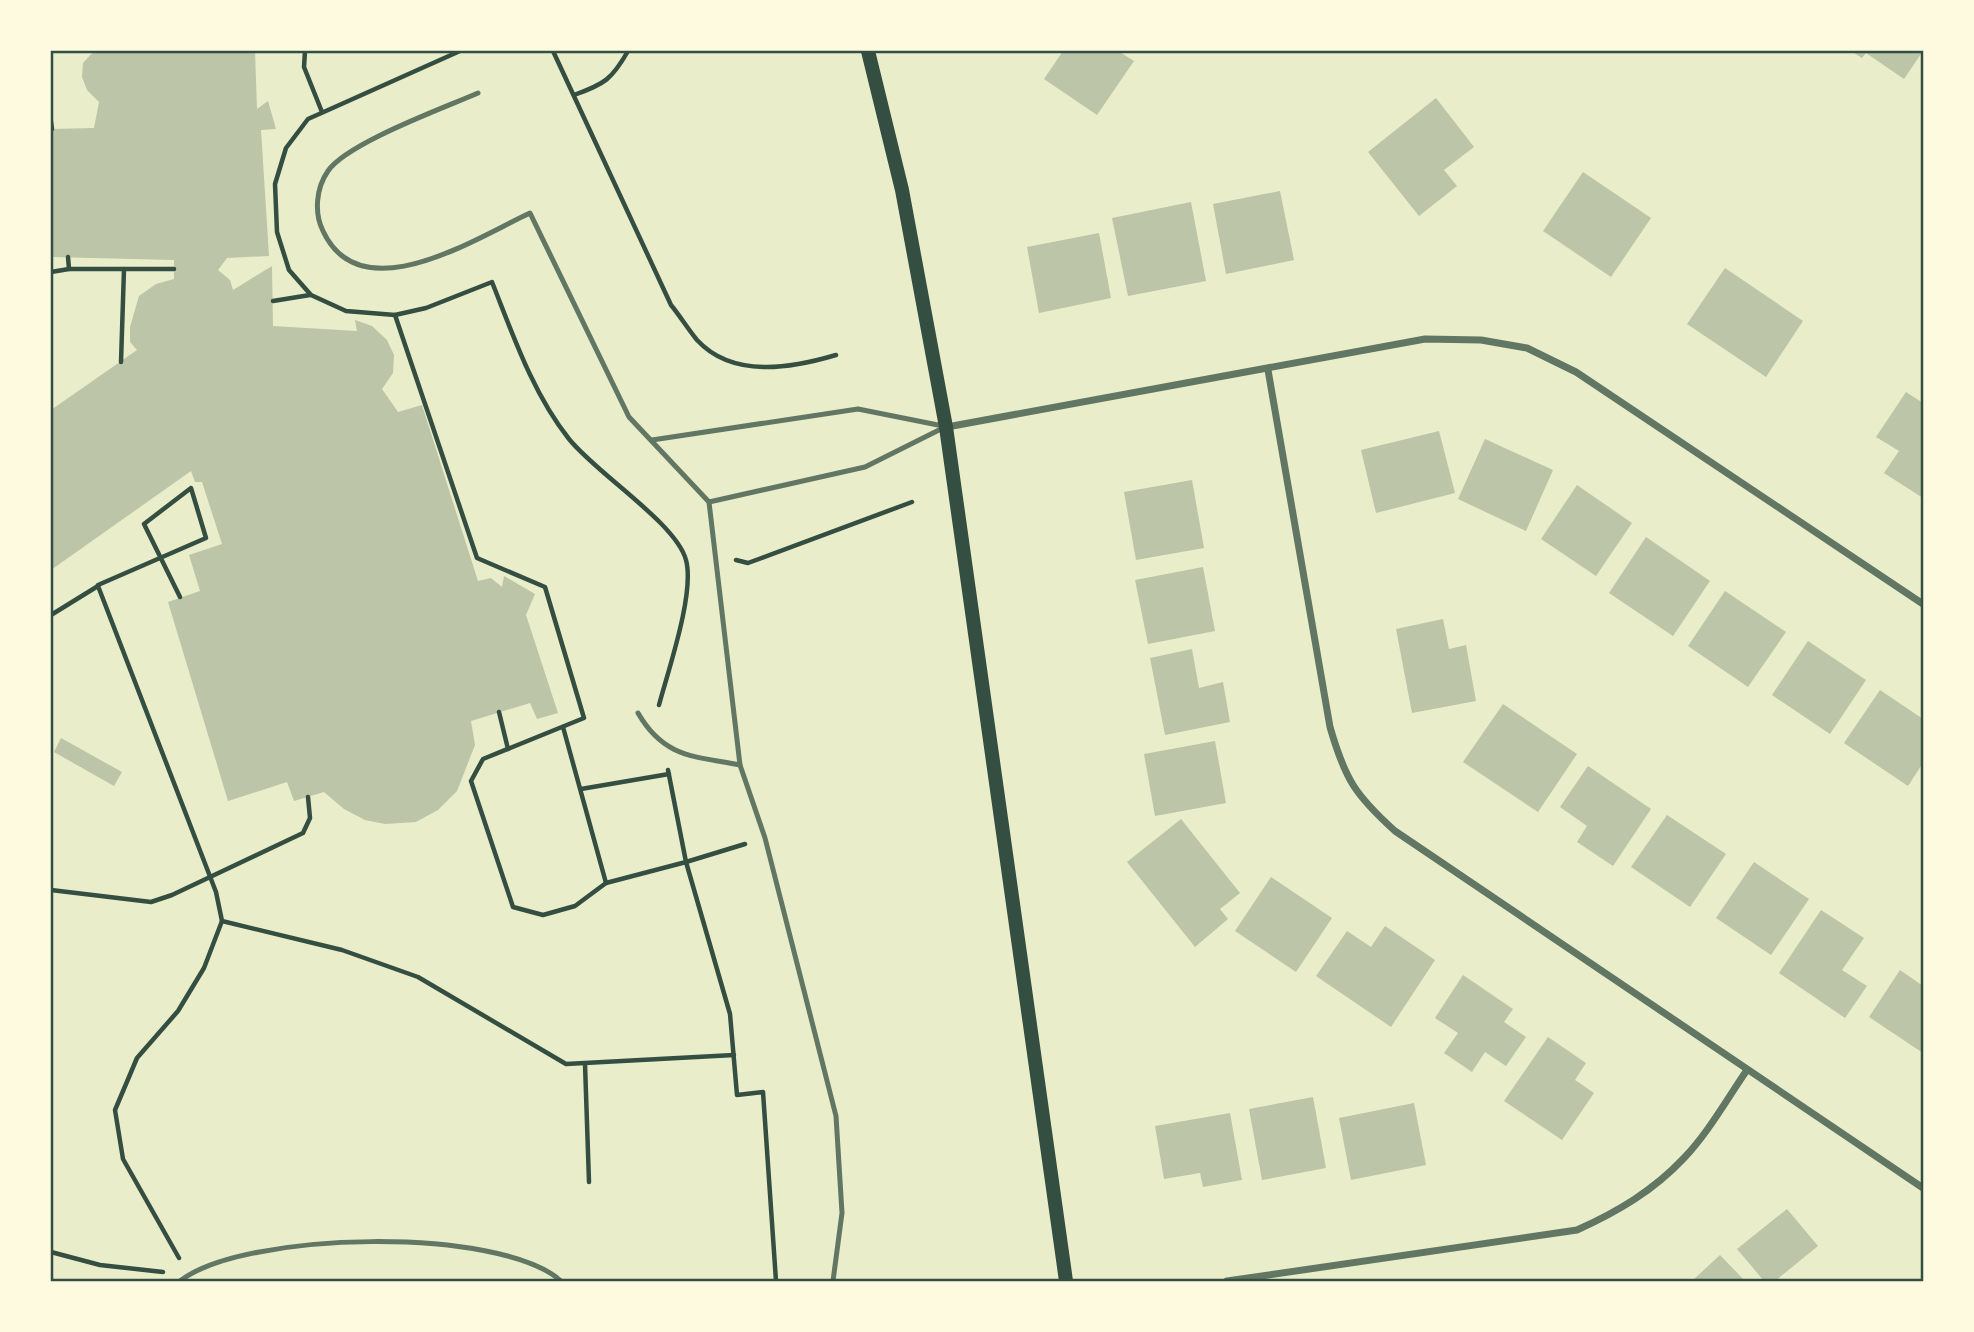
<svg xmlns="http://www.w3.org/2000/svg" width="1974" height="1332" font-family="Georgia,serif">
<rect width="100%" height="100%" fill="#e9edc9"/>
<!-- building -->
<g fill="#bcc5a7">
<polygon points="94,51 255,51 257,109 268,101 276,129 261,130 269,256 227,258 218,270 230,280 233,290 272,266 273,326 357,331 355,320 372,326 387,340 394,355 393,373 382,389 398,412 422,405 478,581 491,578 502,587 504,576 535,594 526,615 558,713 537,719 530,703 471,721 475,745 457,791 438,810 416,822 385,824 365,820 344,809 324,792 294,801 287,782 228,801 168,602 200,591 189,555 222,544 202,482 195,482 191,471 51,570 51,410 137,350 130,342 130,327 139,296 156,284 174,279 174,260 51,257 51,129 94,128 99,102 87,90 82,77 83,63"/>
<polygon points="1063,51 1118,51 1134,61 1097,115 1044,79"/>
<polygon points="1851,51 1923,51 1904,79 1866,53 1862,58"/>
<polygon points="1436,98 1474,147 1444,170 1457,186 1419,216 1368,152"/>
<polygon points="1583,172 1651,218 1611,277 1543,231"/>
<polygon points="1280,191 1294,260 1226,274 1213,204"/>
<polygon points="1191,202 1206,281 1128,296 1112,218"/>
<polygon points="1099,233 1111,298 1039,313 1027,247"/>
<polygon points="1725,268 1803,321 1766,377 1687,324"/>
<polygon points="1906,392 1923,403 1923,498 1884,473 1899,451 1876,437"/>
<polygon points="1439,431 1455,493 1376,513 1361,450"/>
<polygon points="1485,439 1553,470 1526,531 1458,499"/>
<polygon points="1192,480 1204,548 1136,560 1124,492"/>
<polygon points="1577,485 1632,523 1596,576 1541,539"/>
<polygon points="1646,537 1710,581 1673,636 1609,593"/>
<polygon points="1203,567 1215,631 1148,644 1135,580"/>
<polygon points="1725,591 1786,632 1748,687 1688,646"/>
<polygon points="1443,619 1449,649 1466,645 1476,701 1412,713 1396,629"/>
<polygon points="1808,641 1866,680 1830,734 1772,695"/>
<polygon points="1192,649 1199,688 1223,682 1230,722 1165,735 1150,658"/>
<polygon points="1880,690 1923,719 1923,763 1908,786 1844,743"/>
<polygon points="1503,704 1577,754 1538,812 1463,762"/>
<polygon points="61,738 122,772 114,786 54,752"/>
<polygon points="1215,741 1226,803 1155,816 1144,754"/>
<polygon points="1588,766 1651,809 1613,866 1577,842 1587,826 1560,807"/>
<polygon points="1667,815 1726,854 1690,907 1631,867"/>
<polygon points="1181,819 1240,893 1220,909 1228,919 1195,947 1127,862"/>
<polygon points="1754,862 1809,899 1771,955 1716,918"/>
<polygon points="1271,877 1332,918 1296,972 1235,931"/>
<polygon points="1821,910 1864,938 1842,970 1867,986 1845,1018 1779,973"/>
<polygon points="1385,926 1435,960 1391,1027 1316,976 1347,931 1371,947"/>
<polygon points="1900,970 1923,986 1923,1053 1869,1017"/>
<polygon points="1463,975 1513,1009 1504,1022 1526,1037 1506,1066 1485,1052 1472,1072 1444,1053 1458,1033 1435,1018"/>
<polygon points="1548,1037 1586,1063 1575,1080 1594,1093 1562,1140 1504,1101"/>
<polygon points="1313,1097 1326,1168 1262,1180 1249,1109"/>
<polygon points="1414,1103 1426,1165 1351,1180 1339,1118"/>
<polygon points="1230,1113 1242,1180 1203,1187 1200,1173 1164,1179 1155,1126"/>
<polygon points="1787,1209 1818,1246 1775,1281 1764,1281 1737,1249"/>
<polygon points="1720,1255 1745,1281 1692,1281"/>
</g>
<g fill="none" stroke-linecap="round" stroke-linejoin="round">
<!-- path -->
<g stroke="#344e41" stroke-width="4.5">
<polyline points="305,51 304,67 322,112"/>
<path d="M 460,51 L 308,119 L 286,148 L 275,184 L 277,232 L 289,270 L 311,295 L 346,311 L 395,315 L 426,308 L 492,282 C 513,335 533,394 569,439 C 597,474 676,523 686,560 C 695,593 668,671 659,705"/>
<path d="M 553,51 L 671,305 C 680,316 688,329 697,340 C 733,379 792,368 836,355"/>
<path d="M 574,95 C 605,84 612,79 628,51"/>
<polyline points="51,122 52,129"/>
<polyline points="68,257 69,269 174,269"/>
<polyline points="51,272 69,269"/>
<polyline points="273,301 310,295"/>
<polyline points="395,315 477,558 545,587 584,718 483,759 471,781 513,907 543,915 575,906 606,883 686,862 668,770"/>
<polyline points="121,362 124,269"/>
<polyline points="736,560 748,563 912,502"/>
<polyline points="98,585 206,538 191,488 144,524 180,597"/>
<polyline points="51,615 98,586 216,892 222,921 204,968 178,1011 137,1058 115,1110 123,1159 179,1258"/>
<polyline points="499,712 508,749"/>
<polyline points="563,727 606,883"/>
<polyline points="581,789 669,774"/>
<polyline points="745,844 686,862 730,1014 737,1095 763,1092 776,1281"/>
<polyline points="51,890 151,902 172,895 303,833 310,818 308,797"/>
<polyline points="222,921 342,950 418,977 566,1064 734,1055"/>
<polyline points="585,1064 589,1182"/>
<polyline points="51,1252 100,1265 163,1272"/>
</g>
<!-- service -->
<g stroke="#617663" stroke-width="5">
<path d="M 478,93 C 444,108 347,143 328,171 C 316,188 314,213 323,231 C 361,313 476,238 530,213 L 629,417 L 709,502 L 740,765 L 765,838 L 836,1116 L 842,1213 L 833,1281"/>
<polyline points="652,440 858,409 943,426"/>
<polyline points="709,502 865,467 945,427"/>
<path d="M 638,713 C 664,758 694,756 740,765"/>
<path d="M 180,1281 C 244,1231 500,1226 561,1281"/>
</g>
<!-- minor -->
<g stroke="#617663" stroke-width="7">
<path d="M 1268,370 L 1330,727 C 1345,779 1355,795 1395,831 L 1923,1188"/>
<polyline points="947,427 1425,339 1481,340 1527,348 1576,372 1923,604"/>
<path d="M 1227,1281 L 1577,1230 C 1617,1212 1653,1191 1684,1158 C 1708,1133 1727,1099 1747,1070"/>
</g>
<!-- secondary -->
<polyline stroke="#344e41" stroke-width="14" points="868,51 902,190 946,427 1066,1281"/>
</g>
<!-- border -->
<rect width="1974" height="1332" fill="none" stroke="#fefae0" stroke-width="105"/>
<rect x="52" y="52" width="1870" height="1228" fill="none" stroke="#344e41" stroke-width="2.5"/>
</svg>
